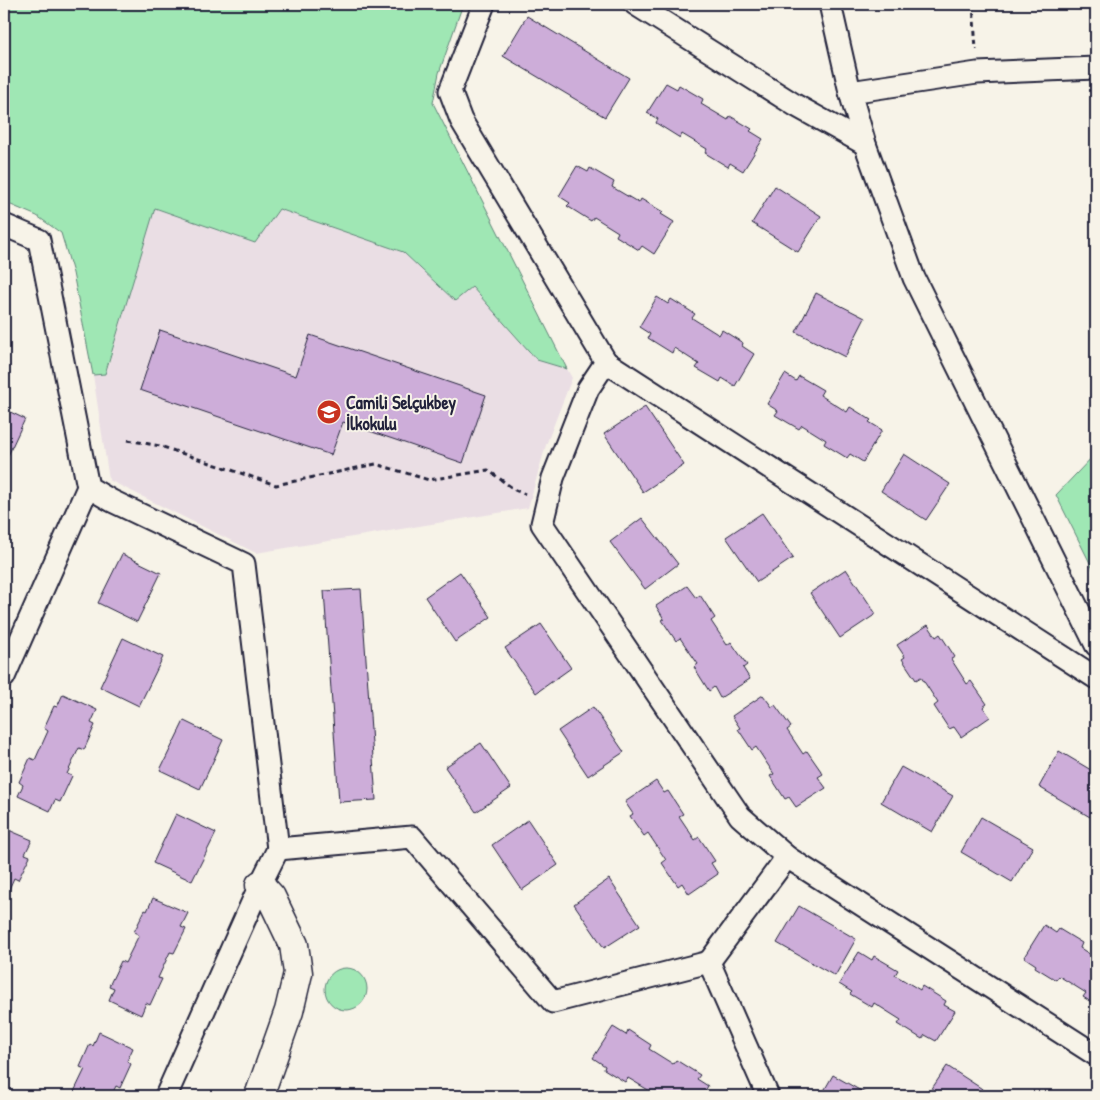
<svg xmlns="http://www.w3.org/2000/svg" width="1100" height="1100" font-family="'Patrick Hand',sans-serif">
<rect width="100%" height="100%" fill="#f7f3e8"/>
<filter id="ink" filterUnits="userSpaceOnUse"><feTurbulence type="fractalNoise" baseFrequency=".02" numOctaves="2"/><feDisplacementMap in="SourceGraphic" scale="10" xChannelSelector="R" yChannelSelector="G"/><feConvolveMatrix kernelMatrix="1 2 1 2 8 2 1 2 1" color-interpolation-filters="sRGB"/></filter>
<g filter="url(#ink)">
<!-- built -->
<polygon fill="#eadee4" points="154,208 255,243 278,209 403,252 455,301 472,287 537,360 567,369 572,378 546,445 528,508 256,553 109,480 93,375 106,374"/>
<!-- green -->
<g fill="#9fe7b4" stroke="#608478">
<polygon points="4,4 463,4 439,73 433,103 567,369 537,360 472,287 455,301 403,252 279,209 255,243 155,208 105,374 93,375 73,273 61,233 37,216 4,202"/>
<polygon points="1096,453 1096,575 1056,495"/>
<circle cx="346" cy="989" r="21"/>
</g>
<!-- building -->
<g fill="#cdadd9" stroke="#22223b">
<polygon points="527,16 629,78 605,117 503,56"/>
<polygon points="666,83 677,89 679,85 703,99 701,104 728,120 730,116 752,129 750,131 763,139 743,171 730,163 728,167 705,153 707,149 682,134 680,138 656,123 658,119 647,113"/>
<polygon points="577,166 588,172 590,168 614,182 612,187 639,203 641,199 663,212 661,214 674,222 654,254 642,246 639,250 616,236 618,232 594,217 591,221 567,206 570,203 559,196"/>
<polygon points="775,186 821,216 798,252 752,223"/>
<polygon points="816,293 865,318 845,357 796,332"/>
<polygon points="657,297 668,304 671,299 695,314 692,318 719,335 722,330 743,343 742,346 754,354 735,386 722,378 720,382 696,368 699,364 674,348 672,353 648,338 650,334 639,327"/>
<polygon points="160,330 296,376 310,335 486,395 463,463 343,422 331,455 140,390"/>
<polygon points="785,374 796,381 799,376 823,390 820,395 847,412 850,407 871,420 869,422 882,430 863,462 850,454 847,458 824,444 826,440 802,425 799,429 775,415 778,411 767,404"/>
<polygon points="645,407 684,465 643,492 604,434"/>
<polygon points="4,409 25,419 4,464"/>
<polygon points="904,454 950,484 926,520 881,491"/>
<polygon points="762,513 793,558 757,582 726,537"/>
<polygon points="642,518 678,564 645,589 610,542"/>
<polygon points="122,554 161,573 137,622 98,603"/>
<polygon points="846,569 876,614 840,638 810,593"/>
<polygon points="460,572 491,617 455,642 425,597"/>
<polygon points="687,586 696,598 700,595 715,618 711,621 727,645 731,642 747,665 743,668 750,679 720,698 714,687 709,691 694,667 698,664 680,638 676,641 662,620 664,619 656,606"/>
<polygon points="361,589 376,800 339,802 324,591"/>
<polygon points="541,624 571,668 536,693 505,648"/>
<polygon points="928,625 936,637 940,634 955,657 951,659 967,684 971,681 987,704 983,707 990,717 961,737 954,727 949,729 934,706 938,703 921,677 916,680 902,659 905,657 897,645"/>
<polygon points="123,638 163,657 139,706 100,687"/>
<polygon points="63,694 97,710 91,723 95,725 84,750 79,748 67,774 72,776 60,802 55,800 50,811 18,796 23,785 19,782 30,758 35,760 48,731 44,728 54,706 57,707"/>
<polygon points="763,695 772,707 775,705 791,727 787,730 803,754 807,751 823,774 818,777 826,788 796,807 789,797 785,799 770,776 774,774 756,747 752,750 738,729 740,728 732,716"/>
<polygon points="593,707 624,752 588,776 558,731"/>
<polygon points="184,721 223,740 200,789 160,770"/>
<polygon points="481,743 511,788 476,812 445,767"/>
<polygon points="1059,751 1096,773 1096,806 1090,817 1039,787"/>
<polygon points="901,767 953,796 932,832 881,802"/>
<polygon points="656,781 664,793 668,791 683,814 679,816 695,840 699,837 715,861 711,863 718,874 689,894 682,883 678,886 662,863 666,860 648,833 644,836 630,816 633,814 625,802"/>
<polygon points="176,814 216,833 192,881 153,863"/>
<polygon points="981,817 1033,847 1012,882 961,852"/>
<polygon points="528,820 558,865 522,890 492,845"/>
<polygon points="4,828 32,840 25,854 30,856 18,880 14,878 4,900"/>
<polygon points="609,879 640,925 604,948 574,904"/>
<polygon points="153,898 188,913 181,927 186,929 174,953 170,952 158,978 162,979 150,1005 146,1003 141,1015 109,1000 114,988 109,986 121,961 125,963 139,935 134,932 145,910 147,911"/>
<polygon points="799,906 856,939 835,976 777,943"/>
<polygon points="1044,925 1056,933 1059,929 1082,943 1080,948 1096,958 1096,1005 1083,997 1086,993 1059,976 1056,980 1035,967 1036,965 1024,957"/>
<polygon points="859,952 872,960 874,956 898,970 895,975 920,990 922,986 946,1001 944,1005 955,1011 936,1041 925,1035 922,1039 898,1024 901,1020 874,1003 872,1007 850,994 852,992 839,984"/>
<polygon points="613,1027 626,1035 628,1030 651,1045 649,1049 673,1064 676,1060 700,1075 697,1079 708,1086 702,1096 654,1096 655,1094 628,1078 625,1082 604,1069 605,1066 593,1058"/>
<polygon points="99,1032 133,1048 127,1061 131,1064 120,1088 116,1086 111,1096 72,1096 85,1069 80,1067 90,1044 93,1046"/>
<polygon points="947,1066 993,1096 927,1096"/>
<polygon points="833,1075 870,1096 821,1096"/>
</g>
<g fill="none" stroke-linecap="round" stroke-linejoin="round">
<defs>
<g id="street">
<polyline points="484,4 450,91 461,120 606,362 588,389 553,478 542,524 740,816 787,857"/>
<polyline points="635,4 795,105 865,144"/>
<polyline points="830,4 850,92 865,144 914,278 1096,645"/>
<polyline points="850,92 977,73 1096,68"/>
<polyline points="4,225 39,240 88,487 112,501 244,564 278,849"/>
<polyline points="606,362 1096,678"/>
<polyline points="4,677 88,487"/>
<polyline points="709,962 787,857 1096,1055"/>
<polyline points="166,1096 260,885 278,849 412,837 553,1002 709,962 768,1096"/>
</g>
<polyline id="secondary" points="259,1096 289,1011 298,973 294,945 271,897 260,885"/>
</defs>
<!-- street casing -->
<use href="#street" stroke="#22223b" stroke-width="25"/>
<!-- secondary casing -->
<use href="#secondary" stroke="#22223b" stroke-width="31"/>
<!-- path -->
<g stroke="#22223b" stroke-width="3" stroke-dasharray="5 4" stroke-linecap="butt">
<polyline points="973,4 976,50"/>
<polyline points="128,440 160,446 276,485 376,464 429,480 488,470 515,490 525,494"/>
</g>
<!-- street -->
<use href="#street" stroke="#f7f3e8" stroke-width="21"/>
<!-- secondary -->
<use href="#secondary" stroke="#f7f3e8" stroke-width="28"/>
</g>
</g>
<!-- icons -->
<defs>
<symbol id="school-disc" viewBox="-11 -11 22 22"><circle r="9.5" fill="#c8321e" stroke="#f7f3e8"/><path d="M0-5L7-2L0 1L-7-2ZM-4 1L0 2.5L4 1V4Q0 6-4 4Z" fill="#fff"/></symbol>
</defs>
<g fill-rule="evenodd">
<use href="#school-disc" x="315" y="398" width="28" height="28"/>
</g>
<g text-anchor="middle" dominant-baseline="central" stroke-width="4" stroke-linejoin="round" paint-order="stroke">
<!-- poi labels -->
<g font-size="18" font-weight="bold" fill="#22223b" stroke="#f7f3e8" text-anchor="start">
<text x="346" y="402">Camili Selçukbey<tspan x="346" dy="21">İlkokulu</tspan></text>
</g>
</g>
<!-- margin -->
<rect width="1100" height="1100" fill="none" stroke="#f7f3e8" stroke-width="20"/>
<rect x="10" y="10" width="1080" height="1080" fill="none" stroke="#22223b" stroke-width="2" filter="url(#ink)"/>
</svg>
